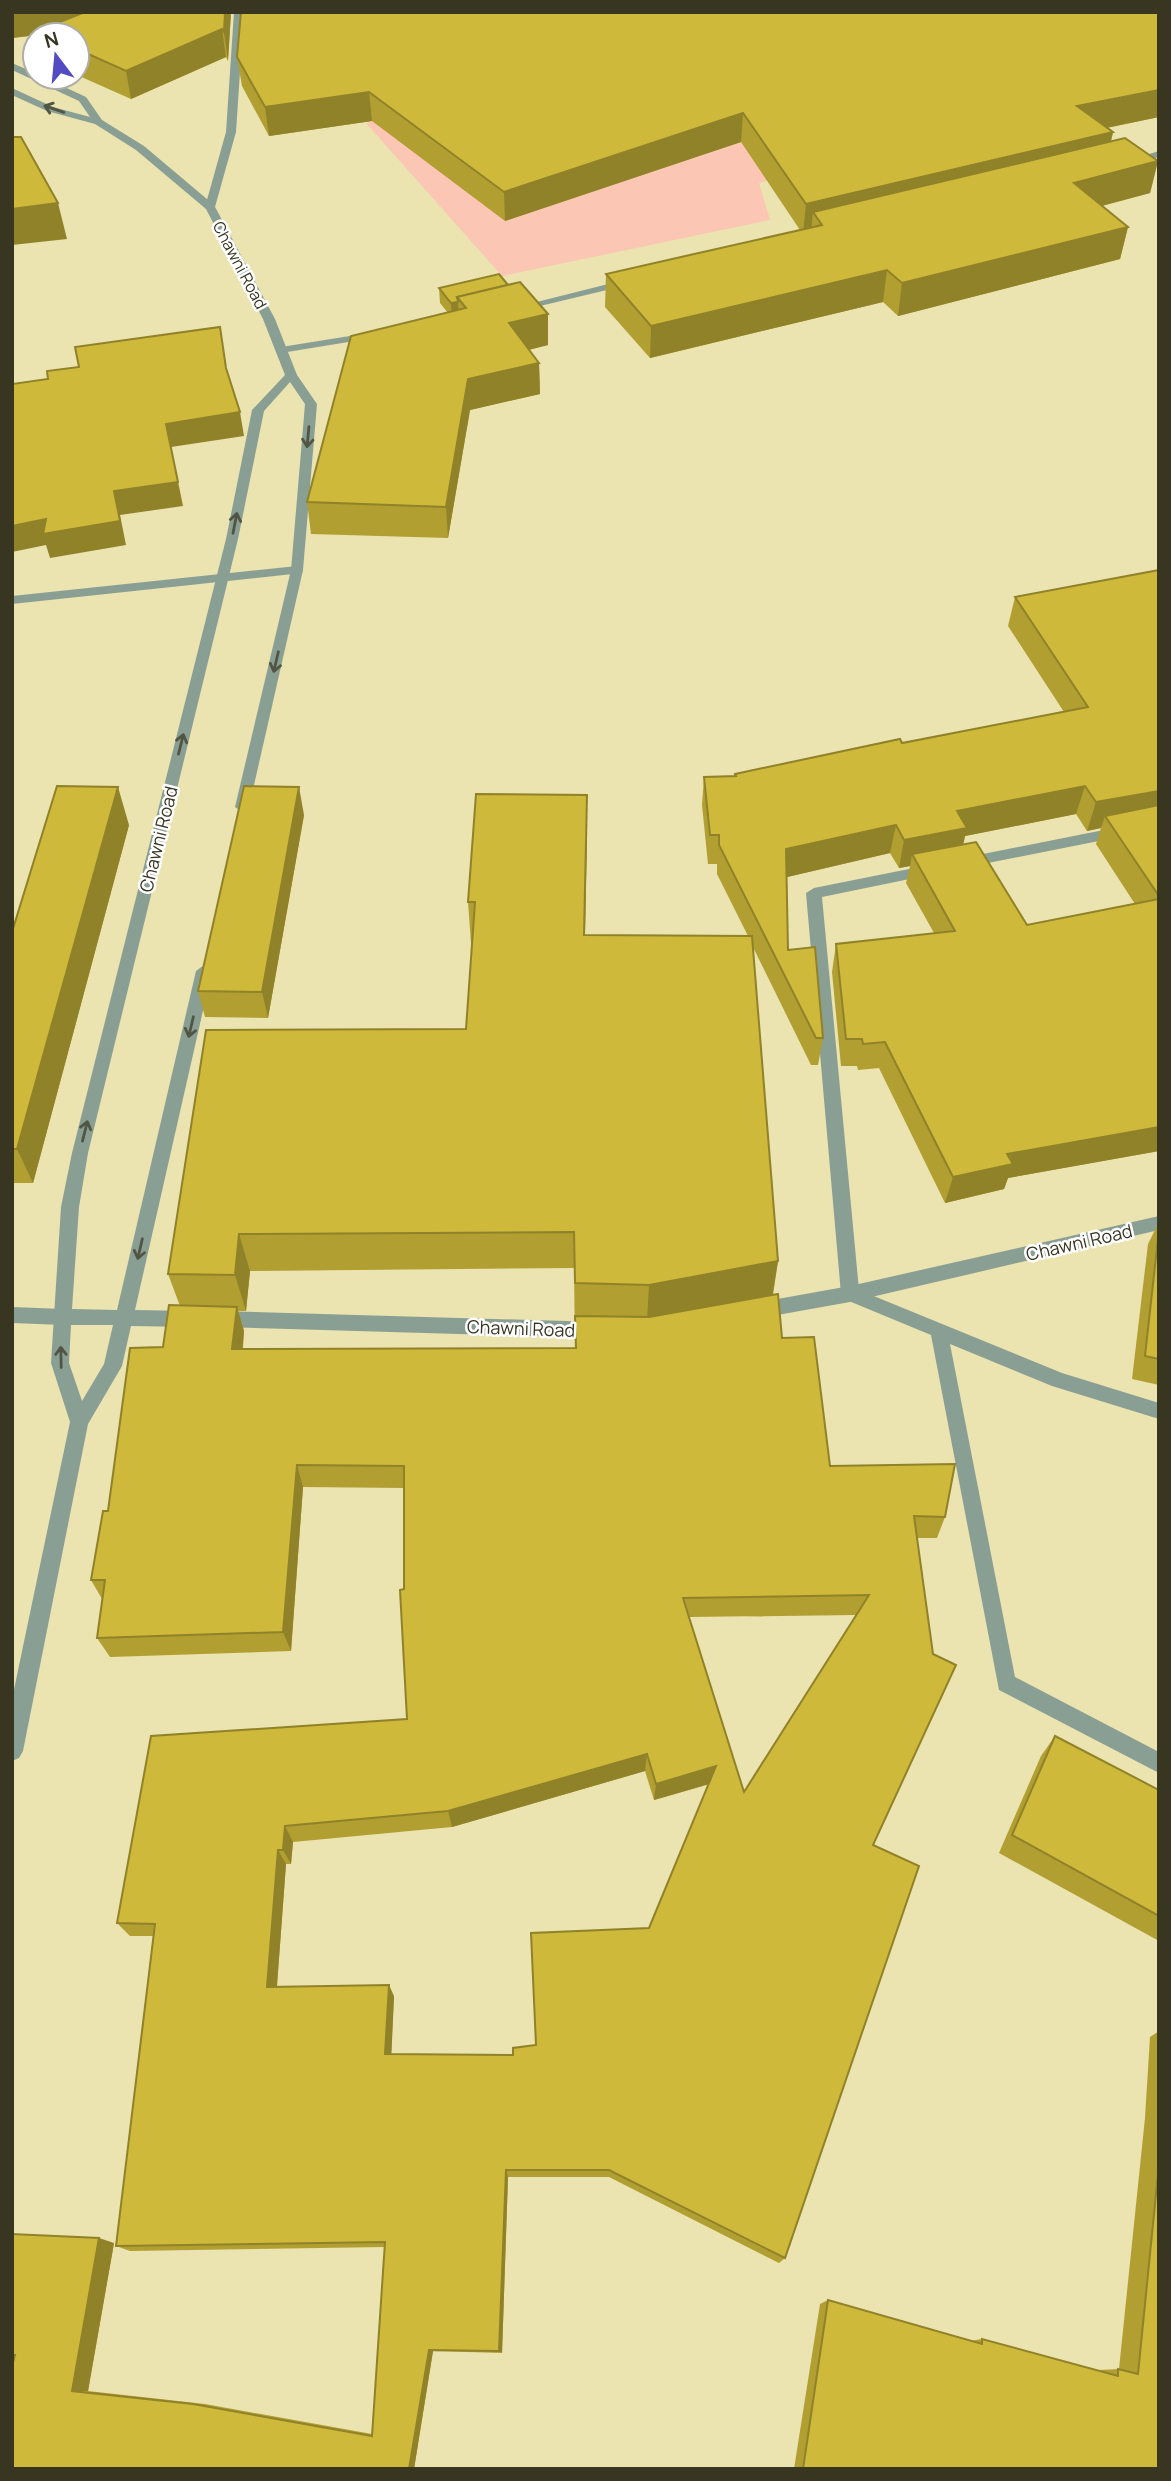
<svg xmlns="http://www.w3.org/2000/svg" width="1171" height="2481" font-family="Manrope,sans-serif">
<rect width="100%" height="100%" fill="#ebe3b0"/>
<!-- green -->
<polygon fill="#fbc6b3" points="1142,12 864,152 759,183 770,220 502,276 366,123 466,92"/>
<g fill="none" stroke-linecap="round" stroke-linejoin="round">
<!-- minor -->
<g fill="#8a9f93" fill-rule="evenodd">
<polygon points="234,12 244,12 236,132 215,207 210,210 205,207 226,132"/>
<polygon points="1159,151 1159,157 1128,165 1123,162"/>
<polygon points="628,279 632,280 632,284 515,312 509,309"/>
<polygon points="375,332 379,333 379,337 281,353 275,350 281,347"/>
<polygon points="297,566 303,570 302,573 12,604 12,596"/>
<polygon points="1159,819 1159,829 963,868 956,863 963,858"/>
<polygon points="929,865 936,870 934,874 822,897 859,1290 1062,1373 1159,1403 1159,1419 1052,1386 950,1344 1015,1677 1159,1752 1159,1773 999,1690 931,1335 844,1299 841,1294 806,893 814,888"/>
<polygon points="12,1307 63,1309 69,1312 72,1317 69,1322 63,1325 12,1323"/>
</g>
<!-- tertiary -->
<g fill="#8a9f93" fill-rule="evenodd">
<path d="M 12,63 L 35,73 L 35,77 L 43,77 L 86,97 L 102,120 L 144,146 L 214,205 L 275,319 L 297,375 L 317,404 L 303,570 L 249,807 L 242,812 L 235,807 L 291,570 L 305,404 L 290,382 L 264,411 L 238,539 L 88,1153 L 79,1207 L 72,1309 L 117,1310 L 196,971 L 204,965 L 210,967 L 212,971 L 135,1310 L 190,1311 L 196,1314 L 199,1319 L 196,1324 L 190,1327 L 131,1326 L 122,1366 L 88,1424 L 23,1751 L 19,1758 L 12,1761 L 12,1699 L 70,1422 L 51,1363 L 61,1207 L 72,1153 L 226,539 L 252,410 L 285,375 L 263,319 L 206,209 L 136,150 L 95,124 L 47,111 L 12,95 L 12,88 L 53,107 L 90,117 L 79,101 L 12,70 ZM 71,1325 L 113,1325 L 104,1364 L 82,1401 L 69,1363 Z"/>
<polygon points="1159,1216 1159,1230 850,1302 755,1319 749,1316 746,1311 749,1306 755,1303 850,1286"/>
<polygon points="218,1311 600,1322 606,1325 609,1330 606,1335 600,1338 218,1327 212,1324 209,1319 212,1314"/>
</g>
</g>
<!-- wall -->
<g fill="#b19f32" fill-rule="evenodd">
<polygon points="12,12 231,12 228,61 226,57 131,99 77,75 77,35 35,35 12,38"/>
<polygon points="1159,12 1159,117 1107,128 1113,132 1111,142 1158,161 1150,193 1102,206 1128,227 1120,259 898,316 883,302 650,358 605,307 606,274 800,230 741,142 505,221 372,121 269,136 242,86 237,57"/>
<polygon points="439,288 548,345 529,350 539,363 540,394 470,410 448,538 311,534 307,502 448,313 440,303"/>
<path d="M 1159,570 L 1159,1154 L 1159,1151 L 1008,1178 L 1004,1189 L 945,1203 L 879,1068 L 858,1070 L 857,1066 L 841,1066 L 832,972 L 836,944 L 934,933 L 906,883 L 910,866 L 899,868 L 890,853 L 787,877 L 788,950 L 823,1038 L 818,1065 L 811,1065 L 752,945 L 778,1261 L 773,1295 L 782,1338 L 830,1466 L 945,1517 L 937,1538 L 917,1538 L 873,1845 L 785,2258 L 779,2263 L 609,2177 L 508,2177 L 502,2353 L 433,2351 L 414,2469 L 12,2469 L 114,2243 L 88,2391 L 205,2404 L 372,2434 L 385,2247 L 130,2251 L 116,2246 L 153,1936 L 130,1936 L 117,1923 L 407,1719 L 404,1488 L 303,1487 L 291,1651 L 110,1657 L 97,1638 L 102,1599 L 91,1580 L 108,1511 L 163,1347 L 180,1306 L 168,1274 L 466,1029 L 472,943 L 471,943 L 468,902 L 587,795 L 585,935 L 748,936 L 717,874 L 717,864 L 708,864 L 702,805 L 704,777 L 734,776 L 735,774 L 1064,712 L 1008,626 L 1015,597 ZM 1076,814 L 1087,831 L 1101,828 L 1096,844 L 1135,904 L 1027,925 L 963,844 L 965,836 ZM 574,1268 L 575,1348 L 243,1349 L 244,1331 L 238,1311 L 246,1311 L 250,1271 ZM 856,1615 L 744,1792 L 689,1617 ZM 645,1771 L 654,1800 L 709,1784 L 649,1928 L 536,2045 L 513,2055 L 391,2054 L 394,1996 L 277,1986 L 286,1864 L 291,1864 L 293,1842 L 452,1827 Z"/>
<polygon points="304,815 268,1018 205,1017 198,991"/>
<polygon points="129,825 33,1183 12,1183 12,932"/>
<polygon points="1159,1222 1159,1385 1132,1379 1148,1244"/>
<polygon points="1055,1736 1159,1790 1159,1941 999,1853 1041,1756"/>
<polygon points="1159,2031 1159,2469 794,2469 820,2304 828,2300 970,2341 982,2339 1099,2371 1099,2370 1119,2369 1145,2118 1150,2037"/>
</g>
<!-- shaded-wall -->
<g fill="#908229">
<polygon points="12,12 103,12 37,31 38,35 12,38"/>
<polygon points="225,12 231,12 228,61 224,32"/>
<polygon points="222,29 226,57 131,99 126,71"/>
<polygon points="1159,90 1159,117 1071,135 1077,106"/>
<polygon points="369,92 372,121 269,136 265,107"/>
<polygon points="743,113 741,142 505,221 504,192"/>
<polygon points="1113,132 1106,161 813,212 811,232 803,234 806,204"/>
<polygon points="1158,161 1150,193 1067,215 1074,183"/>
<polygon points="58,203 67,239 12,245 12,209"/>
<polygon points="1128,227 1120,259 898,316 902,283"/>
<polygon points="887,270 883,302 650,358 651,326"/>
<polygon points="458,302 459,316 452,318 451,303"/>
<polygon points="548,314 548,345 511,354 509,323"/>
<polygon points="539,363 540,394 470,410 448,538 446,507 468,379"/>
<polygon points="240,412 244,436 171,447 183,506 120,515 126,545 50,558 46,545 12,552 12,526 46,519 114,491 166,424"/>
<polygon points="1085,786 1076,814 965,836 961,856 912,854 910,866 899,868 904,840 957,811"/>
<polygon points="118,787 129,825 33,1183 17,1149"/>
<polygon points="299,787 304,815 268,1018 262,992"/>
<polygon points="1159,791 1159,817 1105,816 1101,828 1087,831 1096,802"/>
<polygon points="587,795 587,837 584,976 584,935"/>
<polygon points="896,825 890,853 783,878 786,849"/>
<polygon points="1159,1127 1159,1151 1008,1178 1004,1189 945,1203 953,1177 1007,1154"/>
<polygon points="239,1234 250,1271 246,1311 235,1275"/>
<polygon points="778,1261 772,1298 647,1320 649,1285"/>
<polygon points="237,1307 244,1331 240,1373 232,1349"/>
<polygon points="297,1465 303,1487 291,1651 283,1632"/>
<polygon points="647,1754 645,1771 452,1827 448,1811"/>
<polygon points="716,1766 713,1783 654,1800 656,1784"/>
<polygon points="285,1826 293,1842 291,1864 283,1850"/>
<polygon points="278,1850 286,1864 276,1998 267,1987"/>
<polygon points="389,1985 394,1996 391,2064 385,2054"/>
<polygon points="506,2170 508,2177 502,2353 499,2351"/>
<polygon points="99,2238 114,2243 88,2391 72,2391"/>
<polygon points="429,2350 433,2351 414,2469 409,2469"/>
</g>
<!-- building -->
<g fill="#ceb93a" stroke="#908229" stroke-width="2" fill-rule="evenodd">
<polygon points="85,12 225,12 224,32 222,29 126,71 77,49 77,35 46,35 37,31"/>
<polygon points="241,12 1159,12 1159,90 1077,106 1113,132 806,204 743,113 504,192 369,92 265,107 237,57"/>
<polygon points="12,137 21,137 58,203 12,209"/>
<polygon points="1125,138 1158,161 1074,183 1128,227 902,283 887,270 651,326 606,274 822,225 813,212"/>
<polygon points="499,274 508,285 457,297 458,302 451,303 439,288"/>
<polygon points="520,282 548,314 509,323 539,363 468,379 446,507 307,502 351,336 466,308 457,297"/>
<polygon points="220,327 226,368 240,412 166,424 178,482 114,491 120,521 43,534 46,519 12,526 12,384 48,379 47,371 79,367 75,347"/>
<polygon points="1159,570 1159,791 1096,802 1085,786 957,811 967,828 904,840 896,825 786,849 788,950 815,947 823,1038 816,1038 719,845 719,835 710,835 704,777 736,776 735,774 900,739 902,743 1088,707 1015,597"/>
<polygon points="57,786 118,787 17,1149 12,1149 12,932"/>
<polygon points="244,786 299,787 262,992 198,991"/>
<polygon points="476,794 587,795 584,935 752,936 778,1261 649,1285 575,1283 574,1232 239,1234 235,1275 168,1274 206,1030 466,1029 475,902 468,902"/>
<polygon points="1159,805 1159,896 1105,816"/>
<polygon points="976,842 1027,925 1159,899 1159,1127 1007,1154 1013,1164 953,1177 885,1042 863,1044 862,1039 846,1039 836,944 955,931 912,854"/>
<polygon points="1159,1230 1159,1359 1145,1356"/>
<path d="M 778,1294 L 782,1338 L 814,1337 L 830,1466 L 955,1464 L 945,1517 L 914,1516 L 933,1654 L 956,1665 L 873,1845 L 919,1866 L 785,2258 L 609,2170 L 506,2170 L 499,2351 L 429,2350 L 409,2469 L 12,2469 L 12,2366 L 15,2355 L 12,2355 L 12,2234 L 99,2238 L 72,2391 L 193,2404 L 372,2436 L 385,2242 L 116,2246 L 155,1924 L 117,1923 L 151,1736 L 407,1719 L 400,1590 L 404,1589 L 404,1466 L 297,1465 L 283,1632 L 97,1638 L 105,1580 L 91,1580 L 103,1511 L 108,1511 L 130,1348 L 163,1347 L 169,1305 L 237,1307 L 232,1349 L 576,1348 L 575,1316 L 649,1317 ZM 869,1595 L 744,1792 L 683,1598 ZM 647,1754 L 656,1784 L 716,1766 L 649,1928 L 531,1933 L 536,2045 L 513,2048 L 513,2055 L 385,2054 L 389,1985 L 267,1987 L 278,1850 L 283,1850 L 285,1826 L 448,1811 Z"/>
<polygon points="1055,1736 1159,1790 1159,1916 1012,1835"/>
<polygon points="1159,2164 1159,2469 803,2469 828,2300 982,2344 982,2339 1118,2376 1118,2369 1138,2374"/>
</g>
<!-- one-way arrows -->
<defs><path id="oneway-shaft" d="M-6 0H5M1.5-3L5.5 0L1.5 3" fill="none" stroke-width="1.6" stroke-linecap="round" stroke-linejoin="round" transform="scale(1.75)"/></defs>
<g stroke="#515543">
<use href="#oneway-shaft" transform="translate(54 109) rotate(-161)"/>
<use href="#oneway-shaft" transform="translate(308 437) rotate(95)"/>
<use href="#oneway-shaft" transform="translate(235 523) rotate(-79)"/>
<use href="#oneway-shaft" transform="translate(276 662) rotate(103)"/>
<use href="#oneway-shaft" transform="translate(181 744) rotate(-76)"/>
<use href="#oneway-shaft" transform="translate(191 1027) rotate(103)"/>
<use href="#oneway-shaft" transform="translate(85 1131) rotate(-76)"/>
<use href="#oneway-shaft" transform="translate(140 1249) rotate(103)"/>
<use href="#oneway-shaft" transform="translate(61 1357) rotate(-91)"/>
</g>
<g text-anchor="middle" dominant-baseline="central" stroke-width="5" stroke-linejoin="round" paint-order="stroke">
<!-- far-street labels -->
<g font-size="16" fill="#383521" stroke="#fff">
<text transform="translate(240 265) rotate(62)">Chawni Road</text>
</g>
<!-- street labels -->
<g font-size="18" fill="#383521" stroke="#fff">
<text transform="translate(158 839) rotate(-76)">Chawni Road</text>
<text transform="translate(1079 1242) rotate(-13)">Chawni Road</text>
<text transform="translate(521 1328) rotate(2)">Chawni Road</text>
</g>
</g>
<!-- border -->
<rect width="1171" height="2481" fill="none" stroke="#383521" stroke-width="28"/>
<!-- north arrow -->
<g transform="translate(56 56) rotate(344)"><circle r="33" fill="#ffffff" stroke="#afaea6" stroke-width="2"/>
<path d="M0-5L12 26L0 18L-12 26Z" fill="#524cc3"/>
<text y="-10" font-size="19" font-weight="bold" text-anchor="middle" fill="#383521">N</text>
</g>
</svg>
